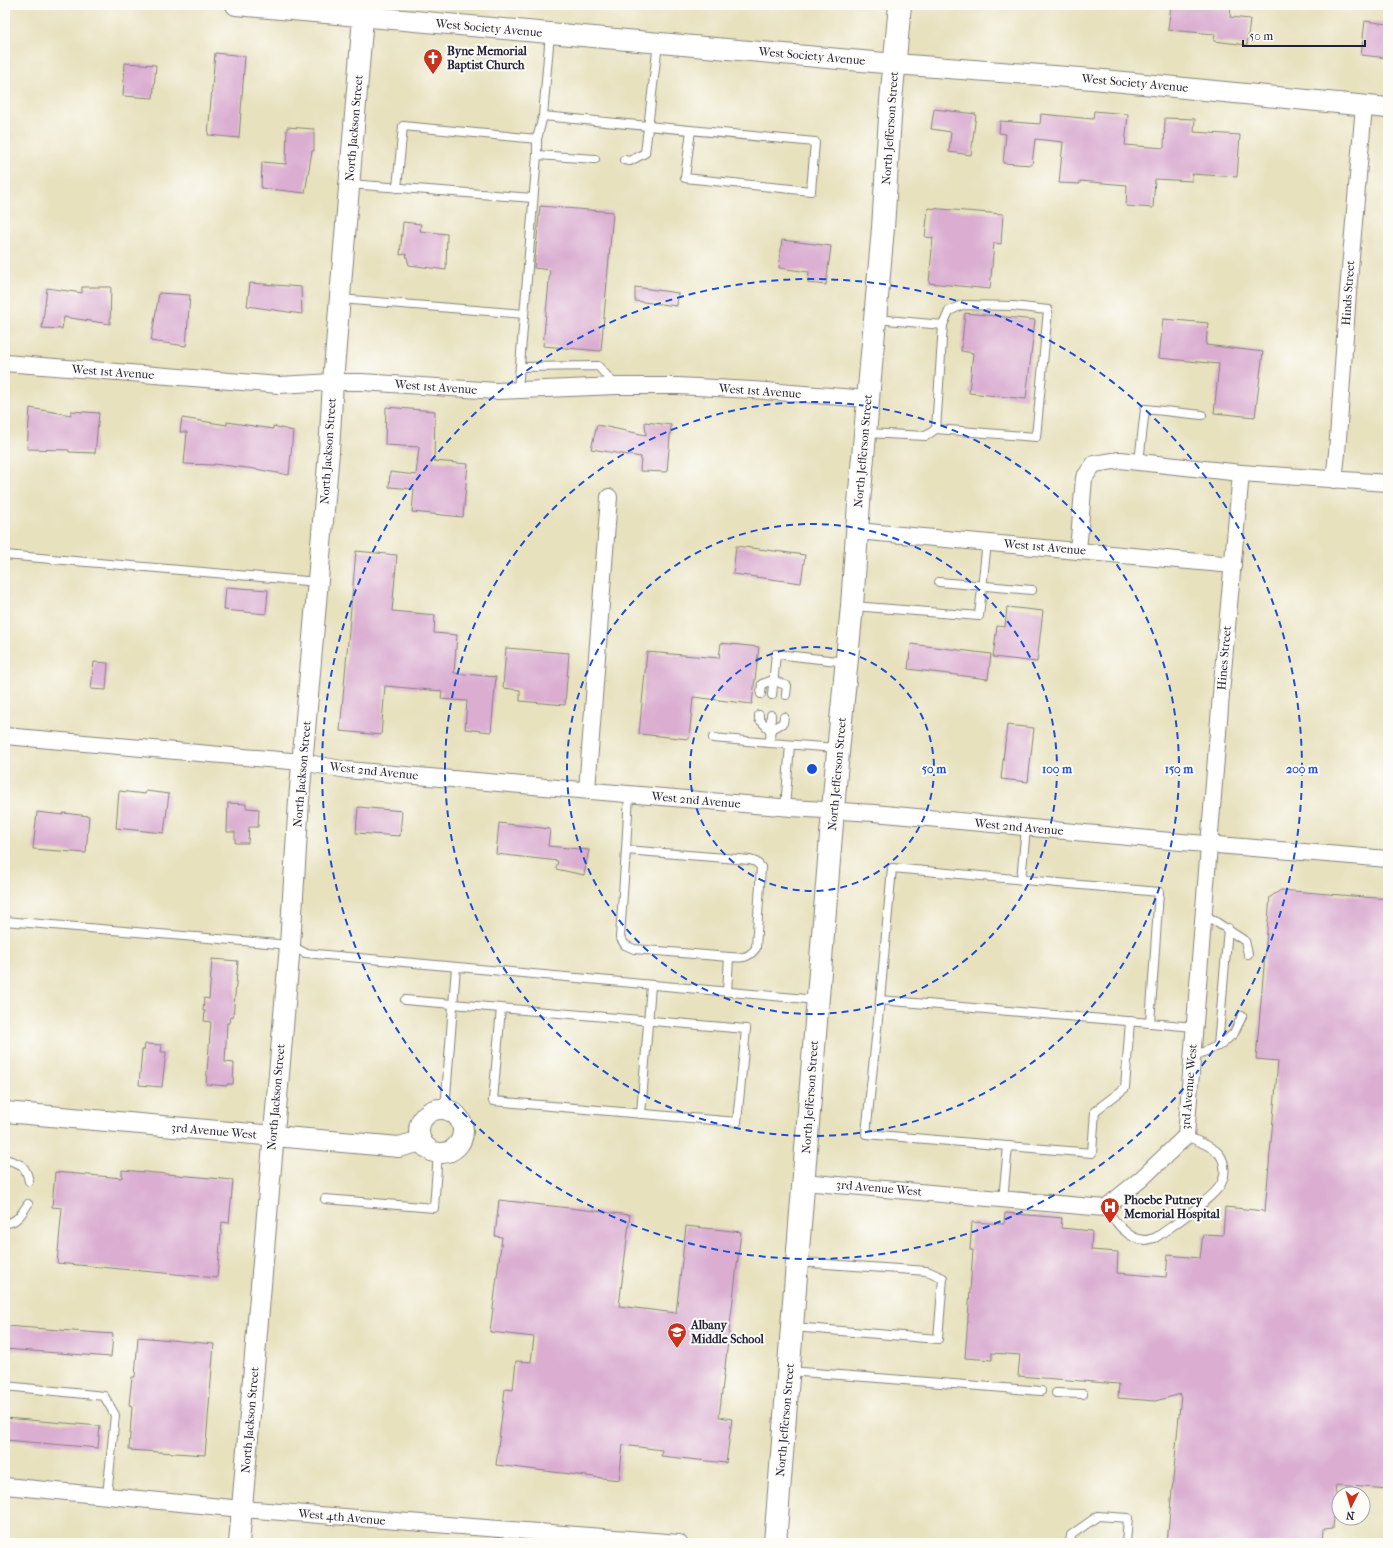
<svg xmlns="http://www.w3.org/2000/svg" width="1393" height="1548" font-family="'IM FELL French Canon',serif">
<rect width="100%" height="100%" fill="#fdfcf7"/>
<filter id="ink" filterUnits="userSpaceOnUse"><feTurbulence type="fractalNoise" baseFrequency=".025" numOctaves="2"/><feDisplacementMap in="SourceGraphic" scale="8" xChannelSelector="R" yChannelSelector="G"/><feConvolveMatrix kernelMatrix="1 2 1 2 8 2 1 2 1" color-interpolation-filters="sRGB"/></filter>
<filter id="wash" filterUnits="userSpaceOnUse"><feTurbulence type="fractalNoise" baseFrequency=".012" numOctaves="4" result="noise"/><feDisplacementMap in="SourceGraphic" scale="16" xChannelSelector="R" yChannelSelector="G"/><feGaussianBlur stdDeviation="0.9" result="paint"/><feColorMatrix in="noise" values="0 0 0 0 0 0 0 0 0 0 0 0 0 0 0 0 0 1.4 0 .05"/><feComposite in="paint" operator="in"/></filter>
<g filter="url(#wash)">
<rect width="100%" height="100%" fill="#e7e1be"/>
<g id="blocks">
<!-- building -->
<g fill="#daadd1">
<polygon points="1171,5 1231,5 1230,17 1250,19 1247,45 1214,41 1215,34 1168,30"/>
<polygon points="1365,21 1388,24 1388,58 1361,55"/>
<polygon points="215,53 245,56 239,138 208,135"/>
<polygon points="125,63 156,65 153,98 123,96"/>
<polygon points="934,109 976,114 971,155 949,152 951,132 931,129"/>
<polygon points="1094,111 1128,114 1125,145 1164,148 1165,118 1195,119 1194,132 1240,135 1237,177 1192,174 1192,181 1155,179 1153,208 1126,206 1127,185 1080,181 1080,184 1059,183 1063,142 1035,139 1032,165 1003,163 1006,134 999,133 1000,121 1040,124 1041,114 1093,119"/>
<polygon points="287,127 314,129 314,151 312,151 305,193 261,188 262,162 286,164"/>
<polygon points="540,206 613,212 601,351 543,346 550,270 534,268"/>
<polygon points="928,208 1003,214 1001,244 994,243 990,289 929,283 933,238 925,237"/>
<polygon points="403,222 421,224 420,231 447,234 446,270 409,265 406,254 400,255"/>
<polygon points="782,240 831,246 826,285 808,283 809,272 779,268"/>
<polygon points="250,283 301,287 302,314 247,306"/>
<polygon points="82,287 111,287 110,324 64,317 62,329 42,328 47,288 82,293"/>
<polygon points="635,287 678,293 677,306 635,301"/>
<polygon points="159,293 190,295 186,346 151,341"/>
<polygon points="965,313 1035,320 1026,399 969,393 973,353 961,351"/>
<polygon points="1163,319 1208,323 1206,345 1263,352 1255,417 1214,413 1219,364 1159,358"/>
<polygon points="386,407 435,411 434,461 468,464 463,517 412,512 414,489 389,487 390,472 416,475 419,447 385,445"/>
<polygon points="30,408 71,415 71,411 99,413 95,453 69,452 69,450 27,449"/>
<polygon points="182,418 227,425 227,422 273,429 273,426 293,431 289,475 255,469 214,464 214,465 184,464 187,432 180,432"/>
<polygon points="645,422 671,425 667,472 640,471 641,457 591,449 597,425 646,435"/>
<polygon points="736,546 805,555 801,583 733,574"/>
<polygon points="356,551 397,555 392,611 435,615 434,633 457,635 454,673 496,677 491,732 465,729 467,701 441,699 442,691 385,686 381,735 340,731"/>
<polygon points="226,587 268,590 266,614 224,610"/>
<polygon points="1007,607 1043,611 1037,662 993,657 997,626 1005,627"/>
<polygon points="721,643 759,647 752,704 693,697 689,739 639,734 647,652 719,658"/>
<polygon points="911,644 991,654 988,679 908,669"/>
<polygon points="506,648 569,653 565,705 520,701 520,690 503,688"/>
<polygon points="94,662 108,663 106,690 91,689"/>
<polygon points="1007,725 1034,728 1028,782 1001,779"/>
<polygon points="119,791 145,794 146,791 169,794 164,833 116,828"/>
<polygon points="228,803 246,804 246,808 259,809 258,827 249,827 248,843 235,843 235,832 227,832"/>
<polygon points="358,807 402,811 400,836 356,833"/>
<polygon points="37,812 63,815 63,813 89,816 86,853 33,849"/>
<polygon points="499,823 550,829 548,846 589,850 584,875 556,869 558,861 496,854"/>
<polygon points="1281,890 1388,899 1388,1489 1337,1485 1333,1528 1324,1529 1323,1543 1167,1543 1181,1394 1155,1401 1118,1398 1119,1384 1018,1376 1020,1355 992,1353 992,1360 965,1358 973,1250 970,1250 972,1222 1004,1224 1005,1213 1062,1218 1061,1228 1092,1231 1091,1250 1118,1252 1117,1273 1166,1277 1168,1255 1200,1258 1203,1234 1223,1235 1225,1207 1265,1211 1278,1061 1256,1059 1270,897"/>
<polygon points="212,959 238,961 233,1018 230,1017 229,1023 227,1023 225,1062 234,1063 233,1084 227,1084 227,1086 206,1084 211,1022 204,1021 205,1011 203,1011 204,998 209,999"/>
<polygon points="145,1044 162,1045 161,1052 166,1052 162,1087 139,1085 142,1050 144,1050"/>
<polygon points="122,1170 233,1180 229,1223 222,1222 217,1278 57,1263 62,1208 52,1207 55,1172 122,1178"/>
<polygon points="499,1200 630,1215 619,1306 676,1313 686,1226 741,1232 719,1417 732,1419 726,1463 661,1456 662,1450 623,1445 619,1480 496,1465 505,1389 513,1390 516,1361 531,1362 534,1337 490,1332 502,1237 495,1236"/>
<polygon points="5,1326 113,1334 111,1357 5,1349"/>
<polygon points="138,1337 214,1344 205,1455 129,1450 132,1406 129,1405 132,1377 135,1377"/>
<polygon points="5,1418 100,1426 98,1448 5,1440"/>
</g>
</g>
</g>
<g filter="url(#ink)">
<use href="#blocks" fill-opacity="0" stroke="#84827c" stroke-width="1"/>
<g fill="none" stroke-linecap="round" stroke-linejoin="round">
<defs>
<g id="service">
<polyline points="543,116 815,142 811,191 685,178 691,130"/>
<polyline points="537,155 595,159"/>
<polyline points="624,160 630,161 645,153 658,43"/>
<polyline points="349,184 533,198"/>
<polyline points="397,188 403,126 537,139"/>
<polyline points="340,299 524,314"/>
<polyline points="521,367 598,366 616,386"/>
<polyline points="518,390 537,155 537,139 543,116 550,33"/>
<polyline points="936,429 1036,437 1048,310 1013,306 962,305 949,311 943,325"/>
<polyline points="866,433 926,436 936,429 943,325 876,319"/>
<polyline points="1139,462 1145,409 1202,415"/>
<polyline points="5,555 318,582"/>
<polyline points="939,582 1032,590"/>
<polyline points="853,606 979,616 987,542"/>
<polyline points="761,694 762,684 773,680 787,686 786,695"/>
<polyline points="772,695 776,654 846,662"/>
<polyline points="759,715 759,719 770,730 783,723 784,717"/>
<polyline points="771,715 770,743 837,748"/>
<polyline points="713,738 770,743"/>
<polyline points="785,808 790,745"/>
<polyline points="626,850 629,794"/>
<polyline points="1021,880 1026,828"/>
<polyline points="1204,914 1245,941 1248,954"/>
<polyline points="5,921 290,945 305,953 817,1000"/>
<path d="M 727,992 L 729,957 L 634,949 L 625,945 L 620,937 L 626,850 L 750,860 L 756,862 L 761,867 L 756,948 C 748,959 741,958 729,957"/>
<polyline points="405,1000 746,1029 737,1122 493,1101 501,1008"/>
<polyline points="880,1000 866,1134 1092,1153 1095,1111 1125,1088 1130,1021"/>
<polyline points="1150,1023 1159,892 892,868 880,1000 1150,1023 1194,1027"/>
<polyline points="1218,1046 1228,928"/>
<polyline points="1192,1057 1222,1044 1234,1033 1242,1016"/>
<polyline points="445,1109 456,967"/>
<polyline points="641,1114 651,985"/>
<path d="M 5,1159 C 21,1164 25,1164 29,1181"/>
<polyline points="325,1199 434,1208 438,1153"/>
<polyline points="1003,1200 1008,1146"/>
<path d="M 1105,1208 C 1114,1220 1128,1240 1145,1240 C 1148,1240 1152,1238 1155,1238 C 1171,1227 1213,1199 1221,1184 C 1227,1173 1225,1158 1216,1151 C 1207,1144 1195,1140 1186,1136"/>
<path d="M 5,1223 C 17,1223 22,1213 28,1204"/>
<polyline points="793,1327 938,1339 943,1278 927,1271 797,1262"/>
<polyline points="789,1371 1041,1391"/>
<polyline points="5,1386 104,1396 115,1415 107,1496"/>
<polyline points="1056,1393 1083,1394"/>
<polyline points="1070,1543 1071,1535 1098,1516 1128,1518 1126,1543"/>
</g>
<g id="minor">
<polyline points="5,363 279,385 333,382 362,382 496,391 617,386 678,386 752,390 868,399"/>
<polyline points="1334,480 1337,453 1348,292 1364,106"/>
<polyline points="857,531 1233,565"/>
<polyline points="1078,551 1084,478 1094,464 1120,460 1241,473 1388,483"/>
<polyline points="5,736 302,762 347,770 791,808 874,813 1181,842 1388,859"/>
<polyline points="587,790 609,497"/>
<polyline points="803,1182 1105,1208 1141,1179 1186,1136 1222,682 1241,473"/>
<polyline points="5,1486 242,1509 679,1543"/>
</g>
<g id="tertiary">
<polyline points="236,5 895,64 1093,79 1388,108"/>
<circle cx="441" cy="1131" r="22"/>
<polyline points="5,1112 399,1147 421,1141"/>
<polyline points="239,1543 290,945 299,800 329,452 333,382 364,5"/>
</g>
<polyline id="primary" points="775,1543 817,1009 836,773 852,606 859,503 883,228 891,101 900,5"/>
</defs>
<!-- service casing -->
<use href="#service" stroke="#84827c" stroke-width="10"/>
<!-- minor casing -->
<use href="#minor" stroke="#84827c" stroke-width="18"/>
<!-- tertiary casing -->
<use href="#tertiary" stroke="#84827c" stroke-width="22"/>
<!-- primary casing -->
<use href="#primary" stroke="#84827c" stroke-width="24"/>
<!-- service -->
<use href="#service" stroke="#fff" stroke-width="8"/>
<!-- minor -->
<use href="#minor" stroke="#fff" stroke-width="16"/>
<!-- tertiary -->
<use href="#tertiary" stroke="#fff" stroke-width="20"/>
<!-- primary -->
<use href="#primary" stroke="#fff" stroke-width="22"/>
</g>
</g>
<!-- distance rings -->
<g fill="none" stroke="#1d4ed8" stroke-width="2" stroke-dasharray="7 5">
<circle cx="812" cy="769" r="122"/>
<circle cx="812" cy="769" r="245"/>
<circle cx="812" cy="769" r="367"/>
<circle cx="812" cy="769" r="490"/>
</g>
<!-- icons -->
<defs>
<symbol id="church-pin" viewBox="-11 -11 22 30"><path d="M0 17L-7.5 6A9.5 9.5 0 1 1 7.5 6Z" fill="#c8321e" stroke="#fdfcf7"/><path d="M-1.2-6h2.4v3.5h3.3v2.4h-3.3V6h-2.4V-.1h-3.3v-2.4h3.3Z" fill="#fff"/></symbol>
<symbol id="hospital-pin" viewBox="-11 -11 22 30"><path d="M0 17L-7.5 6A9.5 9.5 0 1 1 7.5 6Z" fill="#c8321e" stroke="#fdfcf7"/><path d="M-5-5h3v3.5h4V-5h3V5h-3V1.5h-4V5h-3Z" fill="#fff"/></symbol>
<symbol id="school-pin" viewBox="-11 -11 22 30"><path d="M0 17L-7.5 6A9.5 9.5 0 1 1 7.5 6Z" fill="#c8321e" stroke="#fdfcf7"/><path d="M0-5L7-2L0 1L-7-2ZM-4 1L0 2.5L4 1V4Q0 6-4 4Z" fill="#fff"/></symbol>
</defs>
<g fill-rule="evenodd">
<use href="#church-pin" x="422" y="47" width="22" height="30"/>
<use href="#hospital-pin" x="1099" y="1196" width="22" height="30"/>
<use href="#school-pin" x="666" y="1321" width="22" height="30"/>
</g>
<g text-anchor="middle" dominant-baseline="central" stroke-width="4" stroke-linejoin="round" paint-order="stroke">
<!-- street labels -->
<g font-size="12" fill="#22223b" stroke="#fdfcf7">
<text transform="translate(489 28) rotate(5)">West Society Avenue</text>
<text transform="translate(812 56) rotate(5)">West Society Avenue</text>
<text transform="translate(1135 83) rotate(5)">West Society Avenue</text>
<text transform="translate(354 128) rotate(-85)">North Jackson Street</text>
<text transform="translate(890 128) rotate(-86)">North Jefferson Street</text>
<text transform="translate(1348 293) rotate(-86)">Hinds Street</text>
<text transform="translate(113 372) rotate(4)">West 1st Avenue</text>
<text transform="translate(436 387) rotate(4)">West 1st Avenue</text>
<text transform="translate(760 391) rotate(4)">West 1st Avenue</text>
<text transform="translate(328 451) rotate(-86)">North Jackson Street</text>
<text transform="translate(863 451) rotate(-85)">North Jefferson Street</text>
<text transform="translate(1045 547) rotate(5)">West 1st Avenue</text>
<text transform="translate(1224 658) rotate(-85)">Hines Street</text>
<text transform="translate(374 771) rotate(6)">West 2nd Avenue</text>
<text transform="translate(302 774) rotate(-85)">North Jackson Street</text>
<text transform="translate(837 774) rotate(-85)">North Jefferson Street</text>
<text transform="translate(696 800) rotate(5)">West 2nd Avenue</text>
<text transform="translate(1019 827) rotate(5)">West 2nd Avenue</text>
<text transform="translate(1189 1087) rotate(-85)">3rd Avenue West</text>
<text transform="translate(276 1097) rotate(-85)">North Jackson Street</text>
<text transform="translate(810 1097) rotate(-86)">North Jefferson Street</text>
<text transform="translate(214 1131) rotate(5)">3rd Avenue West</text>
<text transform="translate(879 1188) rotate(5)">3rd Avenue West</text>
<text transform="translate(250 1420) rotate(-85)">North Jackson Street</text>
<text transform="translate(785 1420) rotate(-85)">North Jefferson Street</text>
<text transform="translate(342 1517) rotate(5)">West 4th Avenue</text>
</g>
<!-- poi labels -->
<g font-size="12" font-weight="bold" fill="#22223b" stroke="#fdfcf7" text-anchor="start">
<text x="447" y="51">Byne Memorial<tspan x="447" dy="14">Baptist Church</tspan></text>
<text x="1124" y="1200">Phoebe Putney<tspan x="1124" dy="14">Memorial Hospital</tspan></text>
<text x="691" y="1325">Albany<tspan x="691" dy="14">Middle School</tspan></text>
</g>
</g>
<circle cx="812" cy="769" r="6" fill="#1d4ed8" stroke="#fdfcf7" stroke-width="2"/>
<g font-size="12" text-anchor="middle" font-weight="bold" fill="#1d4ed8" stroke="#fdfcf7" stroke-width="4" stroke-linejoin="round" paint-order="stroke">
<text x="934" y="773">50 m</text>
<text x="1057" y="773">100 m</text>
<text x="1179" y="773">150 m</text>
<text x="1302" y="773">200 m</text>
</g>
<!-- margin -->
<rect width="1393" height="1548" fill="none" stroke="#fdfcf7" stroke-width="20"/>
<!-- north arrow -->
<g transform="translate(1351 1506) rotate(185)"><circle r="19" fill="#fdfcf7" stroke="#a5a5ac"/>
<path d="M0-3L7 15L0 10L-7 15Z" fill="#c8321e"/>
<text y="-6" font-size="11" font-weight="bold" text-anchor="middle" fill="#22223b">N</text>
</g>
<!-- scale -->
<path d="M1243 40v6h122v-6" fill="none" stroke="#22223b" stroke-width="2"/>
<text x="1249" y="40" font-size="12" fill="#22223b" stroke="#fdfcf7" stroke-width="3" paint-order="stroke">50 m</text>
</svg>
